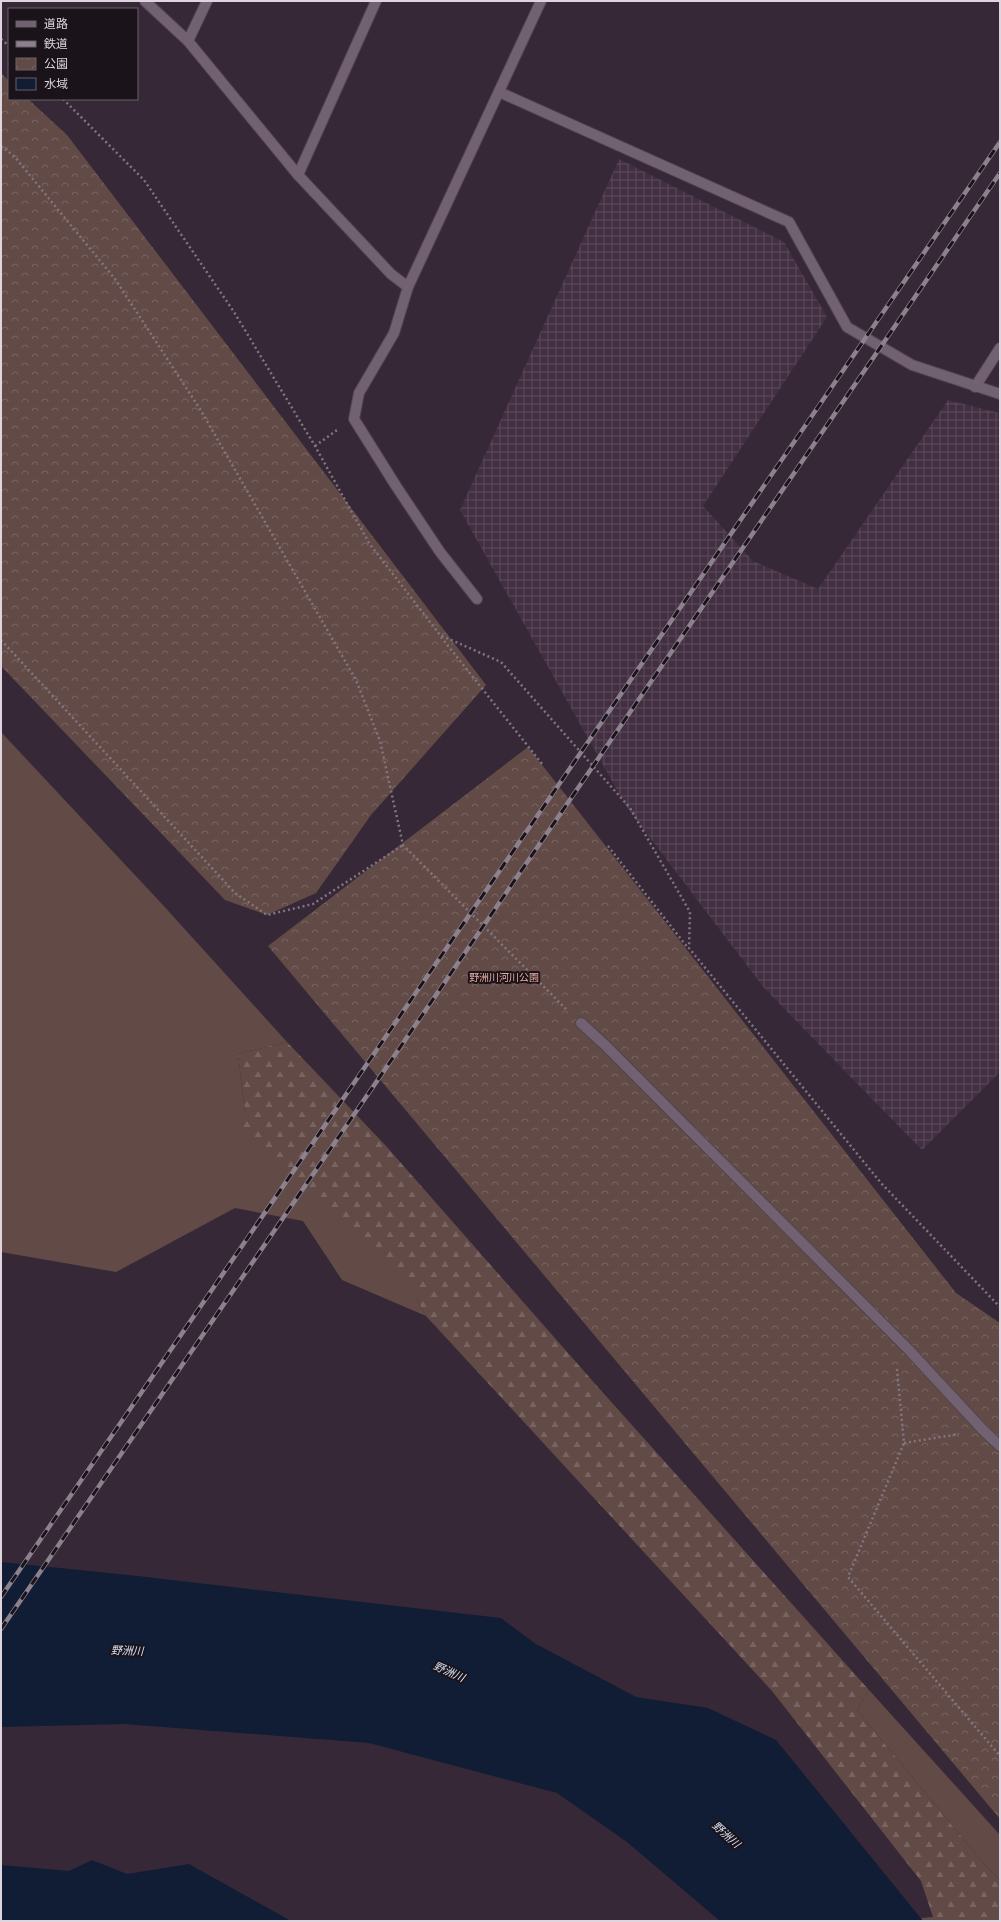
<svg xmlns="http://www.w3.org/2000/svg" width="1001" height="1922" font-family="'Fira Sans','Noto Sans JP',sans-serif">
<defs>
<pattern id="industrial-grid" width="8" height="8" patternUnits="userSpaceOnUse"><rect width="8" height="8" fill="#422f42"/><path d="M0 4h8M4 0v8" fill="none" stroke="#5d4c5d"/></pattern>
<pattern id="forest-firs" width="22" height="20" patternUnits="userSpaceOnUse"><rect width="22" height="20" fill="#624b46"/><path d="M5 1l3.5 6h-7zM16 11l3.5 6h-7z" fill="#786460"/></pattern>
<pattern id="park-crowns" width="20" height="18" patternUnits="userSpaceOnUse"><rect width="20" height="18" fill="#624b46"/><path d="M2 6a3 3 0 1 1 6 0M12 15a3 3 0 1 1 6 0" fill="none" stroke="#786460"/></pattern>
</defs>
<rect width="100%" height="100%" fill="#362836"/>
<!-- industrial -->
<polygon fill="url(#industrial-grid)" points="619,159 784,242 827,317 703,506 753,561 818,589 948,400 1000,413 1000,1072 922,1150 764,988 626,806 460,510"/>
<!-- grass -->
<g fill="#624b46">
<polygon points="1,732 162,904 287,1042 238,1054 245,1112 412,1291 426,1316 342,1280 303,1221 235,1208 116,1272 1,1252"/>
<polygon points="869,1690 1000,1835 1000,1880 984,1864 857,1710"/>
</g>
<!-- forest -->
<polygon fill="url(#forest-firs)" points="287,1042 386,1146 597,1386 869,1690 857,1710 984,1864 1000,1880 1000,1921 923,1921 921,1918 933,1917 921,1881 772,1691 426,1316 412,1291 235,1130 245,1112 238,1054"/>
<!-- park -->
<g fill="url(#park-crowns)">
<polygon points="1,73 9,81 9,99 28,99 67,135 486,685 371,815 316,893 267,915 225,900 1,666"/>
<polygon points="528,747 956,1293 1000,1323 1000,1819 268,946"/>
</g>
<!-- water -->
<g fill="#111d35">
<polygon points="1,1562 138,1576 501,1618 536,1644 636,1697 708,1708 776,1740 923,1921 720,1921 627,1842 557,1793 369,1743 124,1724 1,1727"/>
<polygon points="92,1860 127,1874 189,1864 291,1921 1,1921 1,1865 69,1871"/>
</g>
<g fill="none" stroke-linecap="round" stroke-linejoin="round">
<defs>
<polyline id="service" points="581,1023 605,1045 908,1349 983,1430 1000,1446"/>
<g id="minor">
<polyline points="145,1 188,41 298,175 391,274 408,287"/>
<polyline points="188,41 207,1"/>
<polyline points="499,92 789,222 847,327 912,365 1000,394"/>
<polyline points="298,175 376,1"/>
<polyline points="975,387 1000,348"/>
<polyline points="477,599 440,552 396,486 354,419 359,393 394,333 408,287 541,1"/>
</g>
</defs>
<!-- service casing -->
<use href="#service" stroke="#4f444f" stroke-width="12"/>
<!-- minor casing -->
<use href="#minor" stroke="#4f444f" stroke-width="12"/>
<!-- path -->
<g stroke="#827682" stroke-width="2.5" stroke-dasharray="2 3" stroke-linecap="butt">
<polyline points="1,39 9,46"/>
<polyline points="63,99 144,180 234,312 315,446 369,543 440,635 501,662 630,808 690,912 689,948 881,1183 1000,1307"/>
<polyline points="1,146 14,156 115,279 200,409 356,680 380,741 403,845 566,1009"/>
<polyline points="315,446 337,430"/>
<polyline points="441,637 543,765"/>
<polyline points="1,640 235,893 267,915 313,904 403,845"/>
<polyline points="608,846 688,948"/>
<polyline points="897,1369 904,1443 848,1577 1000,1756"/>
<polyline points="904,1443 959,1434"/>
</g>
<!-- service -->
<use href="#service" stroke="#716171" stroke-width="10"/>
<!-- minor -->
<use href="#minor" stroke="#716171" stroke-width="10"/>
<defs>
<g id="rail">
<polyline points="1,1597 1000,142"/>
<polyline points="1,1629 1000,173"/>
</g>
</defs>
<!-- rail casing -->
<use href="#rail" stroke="#8d818d" stroke-width="4.5"/>
<!-- rail -->
<use href="#rail" stroke="#1a131a" stroke-width="3" stroke-dasharray="9" stroke-linecap="butt"/>
</g>
<g text-anchor="middle" dominant-baseline="central" stroke-width="4" stroke-linejoin="round" paint-order="stroke">
<!-- park labels -->
<g font-size="10" fill="#f0afa3" stroke="#1a131a">
<text x="504" y="978">野洲川河川公園</text>
</g>
<!-- water labels -->
<g font-size="11" font-style="italic" fill="#d5e1f6" stroke="#1a131a">
<text transform="translate(127 1651) rotate(2)">野洲川</text>
<text transform="translate(449 1672) rotate(24)">野洲川</text>
<text transform="translate(726 1835) rotate(42)">野洲川</text>
</g>
</g>
<!-- border -->
<rect width="1001" height="1922" fill="none" stroke="#ded5de" stroke-width="4"/>
<!-- legend -->
<rect x="8" y="8" width="130" height="92" fill="#1a131a" stroke="#686168"/>
<rect x="16" y="21" width="20" height="6" fill="#716171" stroke="#686168"/>
<text x="44" y="28" font-size="12" fill="#ded5de">道路</text>
<rect x="16" y="41" width="20" height="6" fill="#8d818d" stroke="#686168"/>
<text x="44" y="48" font-size="12" fill="#ded5de">鉄道</text>
<rect x="16" y="58" width="20" height="12" fill="url(#park-crowns)" stroke="#686168"/>
<text x="44" y="68" font-size="12" fill="#ded5de">公園</text>
<rect x="16" y="78" width="20" height="12" fill="#111d35" stroke="#686168"/>
<text x="44" y="88" font-size="12" fill="#ded5de">水域</text>
</svg>
